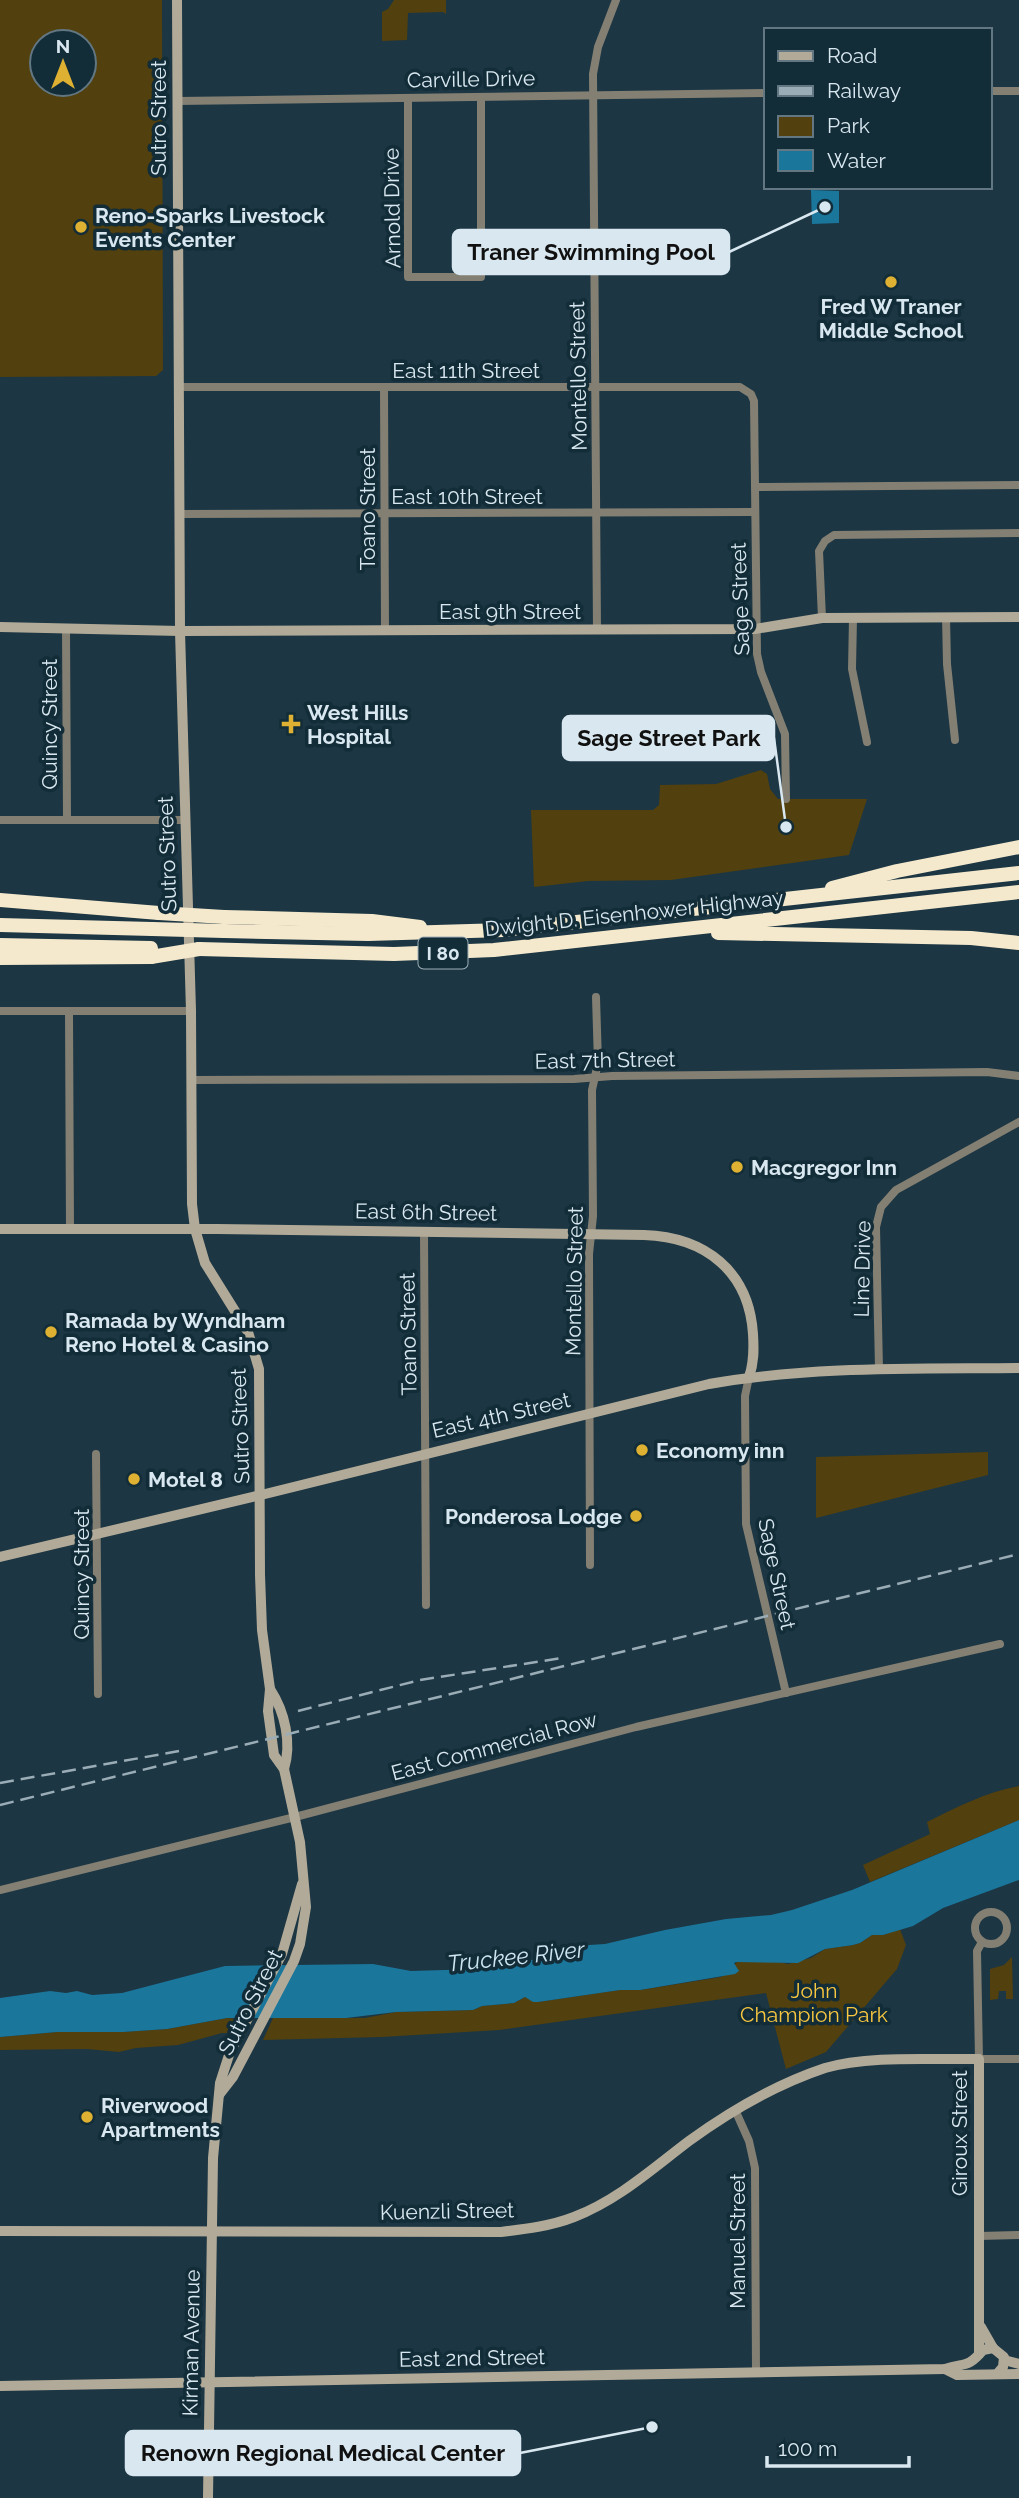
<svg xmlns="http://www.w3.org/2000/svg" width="1019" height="2498" font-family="Raleway,sans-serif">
<rect width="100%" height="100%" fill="#1c3643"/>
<!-- green -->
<g fill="#52400e" fill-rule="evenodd">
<path d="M 0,0 L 162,0 L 163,370 L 156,376 L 0,377 ZM 42,42 L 84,42 L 84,84 L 42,84 Z"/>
<polygon points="394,0 446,0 446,14 443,12 408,13 407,40 382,41 382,12 388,9"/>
<polygon points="761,770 767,774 770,789 778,799 867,799 849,855 671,880 588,881 534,887 531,810 653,810 659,805 660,785 716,784"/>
<polygon points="988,1452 988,1475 816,1518 816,1457"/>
<path d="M 1019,1786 L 1019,1820 L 870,1882 L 863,1865 L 930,1834 L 927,1822 C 957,1807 986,1792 1019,1786 Z"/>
<polygon points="900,1929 906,1945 897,1969 826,2052 786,2069 766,1993 499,2030 382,2037 263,2040 273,2018 365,2018 396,2012 473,2010 482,2006 514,2003 525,1997 538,2002 620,1990 640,1990 721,1977 737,1962 775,1961 788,1964 811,1958 825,1949 853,1945 860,1943 872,1935 883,1935"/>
<polygon points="1012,1957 1013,1999 1006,1999 1006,1991 999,1991 998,1999 990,2000 990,1969 1004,1965"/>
<polygon points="227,2018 237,2019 230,2033 222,2033 178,2045 136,2048 119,2052 87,2049 0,2050 0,2037 57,2032 123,2032 167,2029"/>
</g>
<!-- water -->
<g fill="#1b769c">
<polygon points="811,190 839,191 839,223 812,224"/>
<polygon points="1019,1820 1019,1880 943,1908 913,1926 883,1935 872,1935 860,1943 853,1945 825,1949 798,1963 736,1962 734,1963 739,1971 735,1974 640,1990 620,1990 538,2002 533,2002 525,1997 514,2003 482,2006 473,2010 396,2012 346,2018 227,2018 167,2029 123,2032 57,2032 0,2037 0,1998 50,1991 66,1993 77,1991 92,1995 122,1993 225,1966 373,1964 411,1971 478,1969 508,1966 589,1945 605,1944 665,1930 726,1919 771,1915 792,1910 852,1890"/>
</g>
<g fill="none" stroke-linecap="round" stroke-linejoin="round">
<!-- street -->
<g stroke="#837f73" stroke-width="8">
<polyline points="989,91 1019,91"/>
<polyline points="408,98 408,277 481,277 481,97"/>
<polyline points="177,101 765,93"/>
<polyline points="178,387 740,387 751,394 754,401 757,654 761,672 785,734 786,799"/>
<polyline points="384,388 385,631"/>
<polyline points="755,487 1019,485"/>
<polyline points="180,514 755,512"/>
<polyline points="946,617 947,664 955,740"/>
<polyline points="822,618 819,551 825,541 834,535 1019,533"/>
<polyline points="853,618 852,669 867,742"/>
<polyline points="66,628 67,820"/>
<polyline points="597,630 593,74 598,47 616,0"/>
<polyline points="0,820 185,820"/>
<polyline points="0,1011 191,1011"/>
<polyline points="69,1011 70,1229"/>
<polyline points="192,1080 574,1079 612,1076 987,1072 1019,1076"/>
<polyline points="424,1231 426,1605"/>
<polyline points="879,1369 876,1227 881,1207 896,1190 1019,1122"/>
<polyline points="749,1377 745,1396 746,1524 786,1693"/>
<polyline points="96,1454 98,1694"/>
<polyline points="590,1565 589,1254 593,1216 592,1090 598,1063 596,997"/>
<polyline points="0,1890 295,1817 636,1727 1000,1644"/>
<circle cx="991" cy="1928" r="16"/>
<polyline points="982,1942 977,1951 979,2059 1019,2059"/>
<polyline points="736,2112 749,2141 755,2168 756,2373"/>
<polyline points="979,2236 1019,2235"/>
</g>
<!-- secondary -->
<g stroke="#b2aa98" stroke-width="10">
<polyline points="177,0 180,631 191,1011 192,1204 195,1229 205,1263 248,1332 259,1369 260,1575 262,1630 270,1689 268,1711 274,1755 284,1769 300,1842 306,1907 300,1944 294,1961 233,2077 219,2095"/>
<polyline points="0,627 180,631 755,629 822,618 1019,617"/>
<path d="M 0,1229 L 217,1229 L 644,1235 C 705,1237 749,1271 753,1334 C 754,1350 754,1363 749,1377"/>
<path d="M 0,1557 L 261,1495 L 709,1384 C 812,1366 916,1369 1019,1368"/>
<path d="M 270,1689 C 285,1712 292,1743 284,1769"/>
<path d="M 0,2231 L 501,2232 C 526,2229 551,2226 574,2217 C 618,2200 652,2169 689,2141 C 729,2112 777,2084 825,2068 C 869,2055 932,2060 979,2059 L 979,2354"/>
<polyline points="981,2327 993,2348 1004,2357 1003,2367 998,2373"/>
<polyline points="1004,2360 1019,2364"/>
<polyline points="945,2369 957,2375 1019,2374"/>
<path d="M 0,2386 L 945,2369 C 965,2362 967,2369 983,2350 L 993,2348"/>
<polyline points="208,2498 213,2158 220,2083 230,2052 282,1954 302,1884"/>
</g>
<!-- highway -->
<g stroke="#f5e9cd" stroke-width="14">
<polyline points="832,888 897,871 1019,847"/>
<polyline points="0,900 159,913"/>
<polyline points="224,917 372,921 420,927"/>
<polyline points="0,925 152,929"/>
<polyline points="224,931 368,934 504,930 1019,873"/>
<polyline points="718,933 971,938 1019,943"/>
<polyline points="0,945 151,948"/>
<polyline points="199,949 394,954 494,950 1019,892"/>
<polyline points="0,958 151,957"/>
</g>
<!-- rail -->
<g stroke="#9aadb6" stroke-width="2.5" stroke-dasharray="14 7" stroke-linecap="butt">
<polyline points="298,1711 420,1680 562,1658"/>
<polyline points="0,1783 179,1751"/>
<polyline points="0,1805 1019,1554"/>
</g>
<!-- highway-bridge -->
<g stroke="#f5e9cd" stroke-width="14">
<polyline points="159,913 224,917"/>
<polyline points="152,929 224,931"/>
<polyline points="151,957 199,949"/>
</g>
</g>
<!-- markers -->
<g fill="#deb133" stroke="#122c38" stroke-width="2.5">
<circle cx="81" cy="227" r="7"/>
<circle cx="891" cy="282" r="7"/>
<path d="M287.5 713.5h7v7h7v7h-7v7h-7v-7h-7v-7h7z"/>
<circle cx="737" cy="1167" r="7"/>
<circle cx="51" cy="1332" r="7"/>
<circle cx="642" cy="1450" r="7"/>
<circle cx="134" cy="1479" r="7"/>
<circle cx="636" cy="1516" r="7"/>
<circle cx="87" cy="2117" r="7"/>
</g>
<g text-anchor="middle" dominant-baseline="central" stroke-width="7" stroke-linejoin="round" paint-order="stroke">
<!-- shield labels -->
<rect fill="#122c38" stroke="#9db0b9" stroke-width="2" x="418.5" y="937.5" width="49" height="31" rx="5"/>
<g font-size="19" font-weight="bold" fill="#d9e8f0">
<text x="443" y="953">I 80</text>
</g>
<!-- street labels -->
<g font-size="21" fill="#d9e8f0" stroke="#122c38">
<text transform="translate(471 79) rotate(-1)">Carville Drive</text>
<text transform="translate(158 118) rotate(-90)">Sutro Street</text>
<text transform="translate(392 208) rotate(-91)">Arnold Drive</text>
<text x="466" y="370">East 11th Street</text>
<text transform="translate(578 376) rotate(-91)">Montello Street</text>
<text x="467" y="496">East 10th Street</text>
<text transform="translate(367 509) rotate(-90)">Toano Street</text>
<text transform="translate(740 599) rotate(-92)">Sage Street</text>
<text x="510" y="611">East 9th Street</text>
<text transform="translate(49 724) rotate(-90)">Quincy Street</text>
<text transform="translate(167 854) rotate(-92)">Sutro Street</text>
<text transform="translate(634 913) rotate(-6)">Dwight D. Eisenhower Highway</text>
<text transform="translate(605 1060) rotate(-1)">East 7th Street</text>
<text transform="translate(426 1212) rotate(1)">East 6th Street</text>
<text transform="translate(862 1269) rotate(-89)">Line Drive</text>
<text transform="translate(574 1281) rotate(-89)">Montello Street</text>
<text transform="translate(408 1334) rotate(-91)">Toano Street</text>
<text transform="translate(501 1415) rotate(-13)">East 4th Street</text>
<text transform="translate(240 1426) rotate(-92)">Sutro Street</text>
<text transform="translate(81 1574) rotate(-90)">Quincy Street</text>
<text transform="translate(777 1574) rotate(78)">Sage Street</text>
<text transform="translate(494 1746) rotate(-15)">East Commercial Row</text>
<text transform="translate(250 2002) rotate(-63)">Sutro Street</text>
<text transform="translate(959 2133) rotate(-90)">Giroux Street</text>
<text transform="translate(447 2211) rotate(-1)">Kuenzli Street</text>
<text transform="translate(737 2241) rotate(-90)">Manuel Street</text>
<text transform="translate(191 2343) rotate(-89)">Kirman Avenue</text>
<text transform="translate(472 2358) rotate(-1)">East 2nd Street</text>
</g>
<!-- poi labels -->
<g font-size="21" font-weight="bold" fill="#d9e8f0" stroke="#122c38" text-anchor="start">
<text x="95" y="215">Reno-Sparks Livestock<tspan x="95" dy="24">Events Center</tspan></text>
<text x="891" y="306" text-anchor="middle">Fred W Traner<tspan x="891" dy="24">Middle School</tspan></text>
<text x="307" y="712">West Hills<tspan x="307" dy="24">Hospital</tspan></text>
<text x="751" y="1167">Macgregor Inn</text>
<text x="65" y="1320">Ramada by Wyndham<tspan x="65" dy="24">Reno Hotel &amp; Casino</tspan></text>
<text x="656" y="1450">Economy inn</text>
<text x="148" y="1479">Motel 8</text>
<text x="622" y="1516" text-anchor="end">Ponderosa Lodge</text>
<text x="101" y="2105">Riverwood<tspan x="101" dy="24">Apartments</tspan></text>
</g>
<!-- park labels -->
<g font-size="21" fill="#f9c740" stroke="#122c38">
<text x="814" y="1990">John<tspan x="814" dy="24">Champion Park</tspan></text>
</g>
<!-- water labels -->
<g font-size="23" font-style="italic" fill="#cee5f2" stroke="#122c38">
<text transform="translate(516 1956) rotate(-6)">Truckee River</text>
</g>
</g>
<!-- callouts -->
<path fill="none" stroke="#d9e8f0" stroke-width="2.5" d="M825 207L729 252M786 827L774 738M652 2427L520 2453"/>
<g fill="#d9e8f0" stroke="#122c38" stroke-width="2.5">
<circle cx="825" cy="207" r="7"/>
<circle cx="786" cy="827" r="7"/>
<circle cx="652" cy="2427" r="7"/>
</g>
<g fill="#d9e8f0" stroke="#d9e8f0" stroke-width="2.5">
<rect x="453" y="230" width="276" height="44" rx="7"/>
<rect x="563" y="716" width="211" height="44" rx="7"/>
<rect x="126" y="2431" width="394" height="44" rx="7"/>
</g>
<g font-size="23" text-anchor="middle" font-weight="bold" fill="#111">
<text x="591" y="260">Traner Swimming Pool</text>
<text x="669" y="746">Sage Street Park</text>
<text x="323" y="2461">Renown Regional Medical Center</text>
</g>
<!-- legend -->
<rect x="764" y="28" width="228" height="161" fill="#122c38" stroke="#627782" stroke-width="2"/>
<rect x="778" y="51" width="35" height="10" fill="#b2aa98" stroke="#627782" stroke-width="2"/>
<text x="827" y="63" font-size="21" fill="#d9e8f0">Road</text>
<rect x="778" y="86" width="35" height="10" fill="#9aadb6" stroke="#627782" stroke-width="2"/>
<text x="827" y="98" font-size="21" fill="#d9e8f0">Railway</text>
<rect x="778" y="116" width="35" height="21" fill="#52400e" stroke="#627782" stroke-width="2"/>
<text x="827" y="133" font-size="21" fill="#d9e8f0">Park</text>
<rect x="778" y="150" width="35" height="21" fill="#1b769c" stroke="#627782" stroke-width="2"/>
<text x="827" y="168" font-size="21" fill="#d9e8f0">Water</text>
<!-- north arrow -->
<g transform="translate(63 63)"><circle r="33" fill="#122c38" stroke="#627782" stroke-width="2"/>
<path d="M0-5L12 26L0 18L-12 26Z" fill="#deb133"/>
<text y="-10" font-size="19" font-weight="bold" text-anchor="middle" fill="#d9e8f0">N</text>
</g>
<!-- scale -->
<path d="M767 2456v10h142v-10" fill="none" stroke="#d9e8f0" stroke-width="3.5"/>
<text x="778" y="2456" font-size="21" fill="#d9e8f0" stroke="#122c38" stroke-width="5" paint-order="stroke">100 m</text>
</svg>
